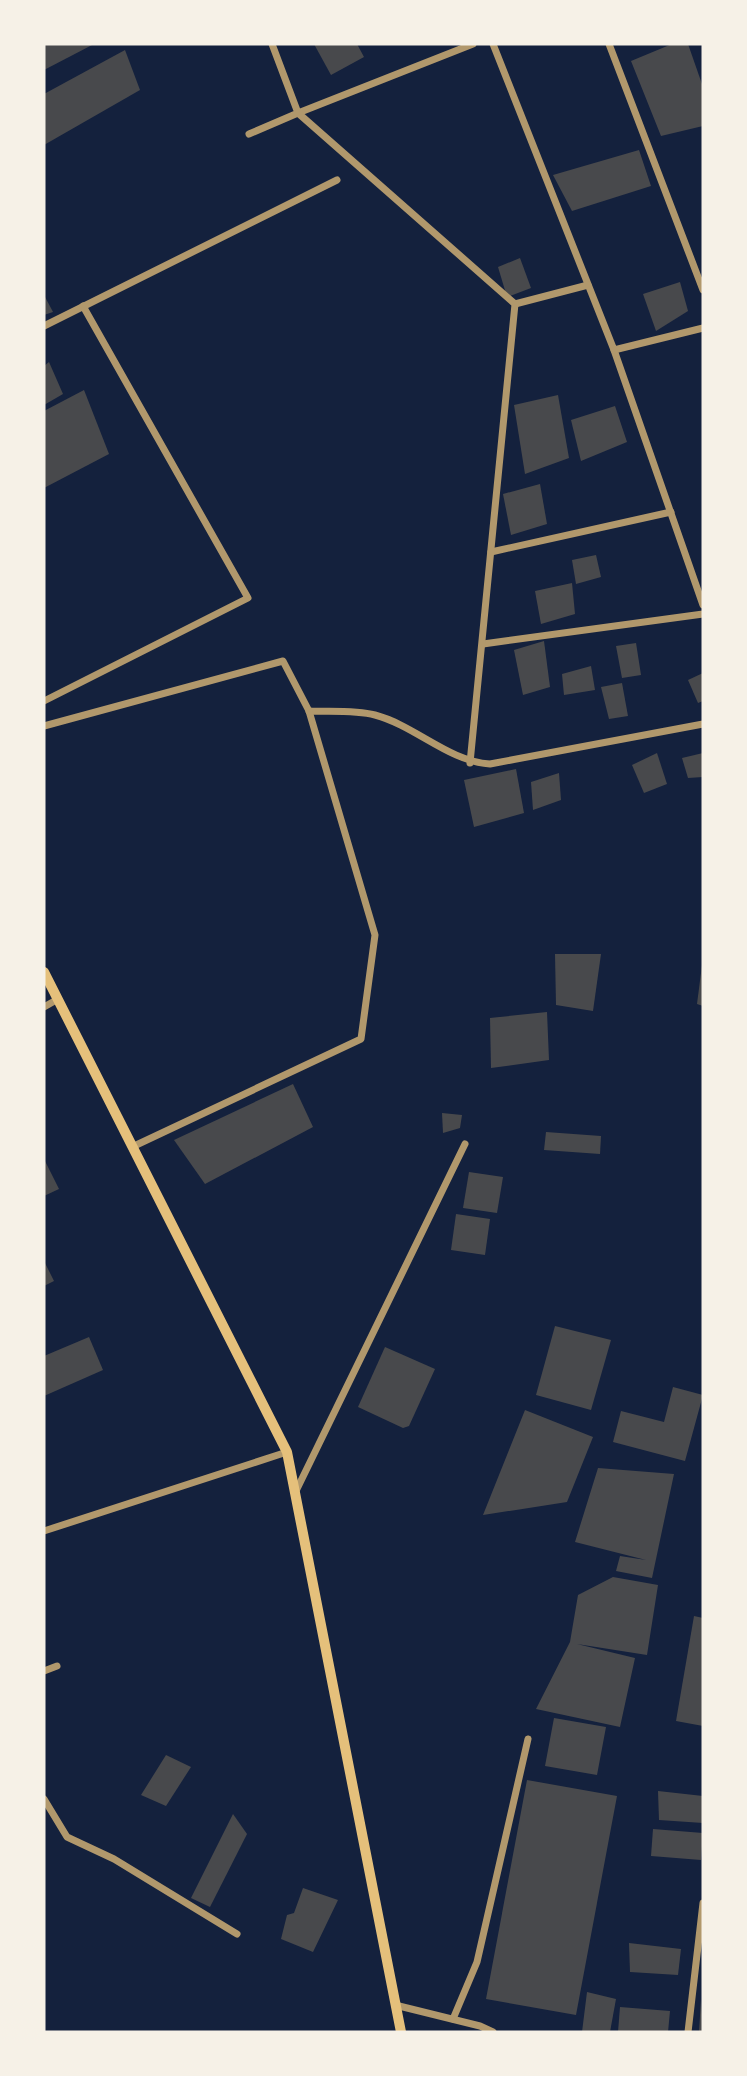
<svg xmlns="http://www.w3.org/2000/svg" width="747" height="2076" font-family="'Golos Text',sans-serif">
<rect width="100%" height="100%" fill="#14213d"/>
<!-- building -->
<g fill="#48494c">
<polygon points="44,44 94,44 44,70"/>
<polygon points="314,44 357,44 364,57 331,75"/>
<polygon points="672,44 688,44 703,87 703,126 661,136 631,61"/>
<polygon points="125,50 140,90 44,145 44,94"/>
<polygon points="639,150 651,186 572,211 553,175"/>
<polygon points="520,258 531,288 507,297 498,267"/>
<polygon points="680,282 688,311 656,331 643,294"/>
<polygon points="44,295 53,312 44,315"/>
<polygon points="49,362 63,394 44,405 44,366"/>
<polygon points="84,390 109,454 44,488 44,411"/>
<polygon points="558,395 569,458 525,474 514,405"/>
<polygon points="615,406 627,442 581,461 571,420"/>
<polygon points="540,484 547,524 511,535 503,494"/>
<polygon points="596,555 601,577 576,584 572,560"/>
<polygon points="572,583 575,614 541,624 535,591"/>
<polygon points="544,641 550,687 523,695 514,650"/>
<polygon points="636,643 641,675 622,678 616,646"/>
<polygon points="591,666 595,690 564,695 562,674"/>
<polygon points="703,673 703,701 698,703 688,680"/>
<polygon points="622,683 628,716 609,719 601,687"/>
<polygon points="657,753 667,784 644,793 632,765"/>
<polygon points="703,753 703,777 688,778 682,758"/>
<polygon points="516,769 524,813 474,827 464,780"/>
<polygon points="559,773 561,800 533,810 531,782"/>
<polygon points="555,954 601,954 593,1011 556,1005"/>
<polygon points="702,965 703,965 703,1006 697,1004"/>
<polygon points="547,1012 549,1060 491,1068 490,1018"/>
<polygon points="293,1084 313,1127 205,1184 174,1140"/>
<polygon points="442,1113 462,1115 460,1128 443,1133"/>
<polygon points="546,1132 601,1136 600,1154 544,1150"/>
<polygon points="44,1159 59,1189 44,1196"/>
<polygon points="469,1172 503,1177 497,1213 463,1208"/>
<polygon points="456,1214 490,1219 485,1255 451,1250"/>
<polygon points="44,1261 54,1281 44,1286"/>
<polygon points="555,1326 611,1340 591,1410 536,1395"/>
<polygon points="89,1337 103,1370 44,1396 44,1356"/>
<polygon points="385,1347 435,1369 409,1426 403,1428 358,1407"/>
<polygon points="673,1387 703,1395 685,1461 613,1442 621,1411 664,1422"/>
<polygon points="525,1410 593,1437 567,1502 483,1515"/>
<polygon points="598,1468 674,1474 652,1578 616,1571 620,1556 646,1560 575,1542"/>
<polygon points="613,1577 658,1585 647,1655 577,1644 635,1658 620,1727 536,1709 570,1642 578,1595"/>
<polygon points="694,1616 703,1618 703,1726 676,1721"/>
<polygon points="554,1718 606,1727 597,1775 545,1766"/>
<polygon points="166,1755 191,1767 166,1806 141,1795"/>
<polygon points="527,1780 617,1796 576,2015 486,1999"/>
<polygon points="658,1791 703,1796 703,1823 659,1820"/>
<polygon points="233,1814 247,1834 210,1907 191,1898"/>
<polygon points="653,1829 703,1833 701,1860 651,1856"/>
<polygon points="303,1888 338,1900 313,1952 281,1939 287,1915 294,1913"/>
<polygon points="629,1943 681,1949 678,1975 630,1972"/>
<polygon points="587,1992 616,1999 610,2032 582,2032"/>
<polygon points="701,1999 703,2032 699,2032"/>
<polygon points="620,2007 670,2011 668,2032 618,2032"/>
</g>
<g fill="none" stroke-linecap="round" stroke-linejoin="round">
<!-- minor -->
<g stroke="#b1986c" stroke-width="7">
<polyline points="493,44 614,350 703,328"/>
<polyline points="609,44 703,290"/>
<polyline points="249,134 298,113 272,44"/>
<polyline points="515,304 588,285"/>
<polyline points="44,326 337,180"/>
<polyline points="614,350 703,605"/>
<polyline points="491,552 671,512"/>
<polyline points="483,644 703,614"/>
<polyline points="44,701 248,598 83,306"/>
<path d="M 309,711 C 330,712 355,710 375,715 C 416,726 448,761 490,764 L 703,724"/>
<polyline points="44,726 283,661 309,711 375,935 361,1039 132,1147"/>
<polyline points="470,763 515,304 298,113 473,44"/>
<polyline points="44,1007 58,999"/>
<polyline points="296,1491 465,1144"/>
<polyline points="44,1531 287,1452"/>
<polyline points="44,1671 57,1666"/>
<polyline points="44,1799 67,1837 114,1859 237,1934"/>
<polyline points="395,2005 480,2026 493,2032"/>
<polyline points="453,2019 477,1962 528,1739"/>
<polyline points="688,2032 703,1903"/>
</g>
<!-- secondary -->
<polyline stroke="#e5c07b" stroke-width="10" points="44,972 287,1452 401,2032"/>
</g>
<!-- border -->
<rect width="747" height="2076" fill="none" stroke="#f6f1e7" stroke-width="91"/>
</svg>
